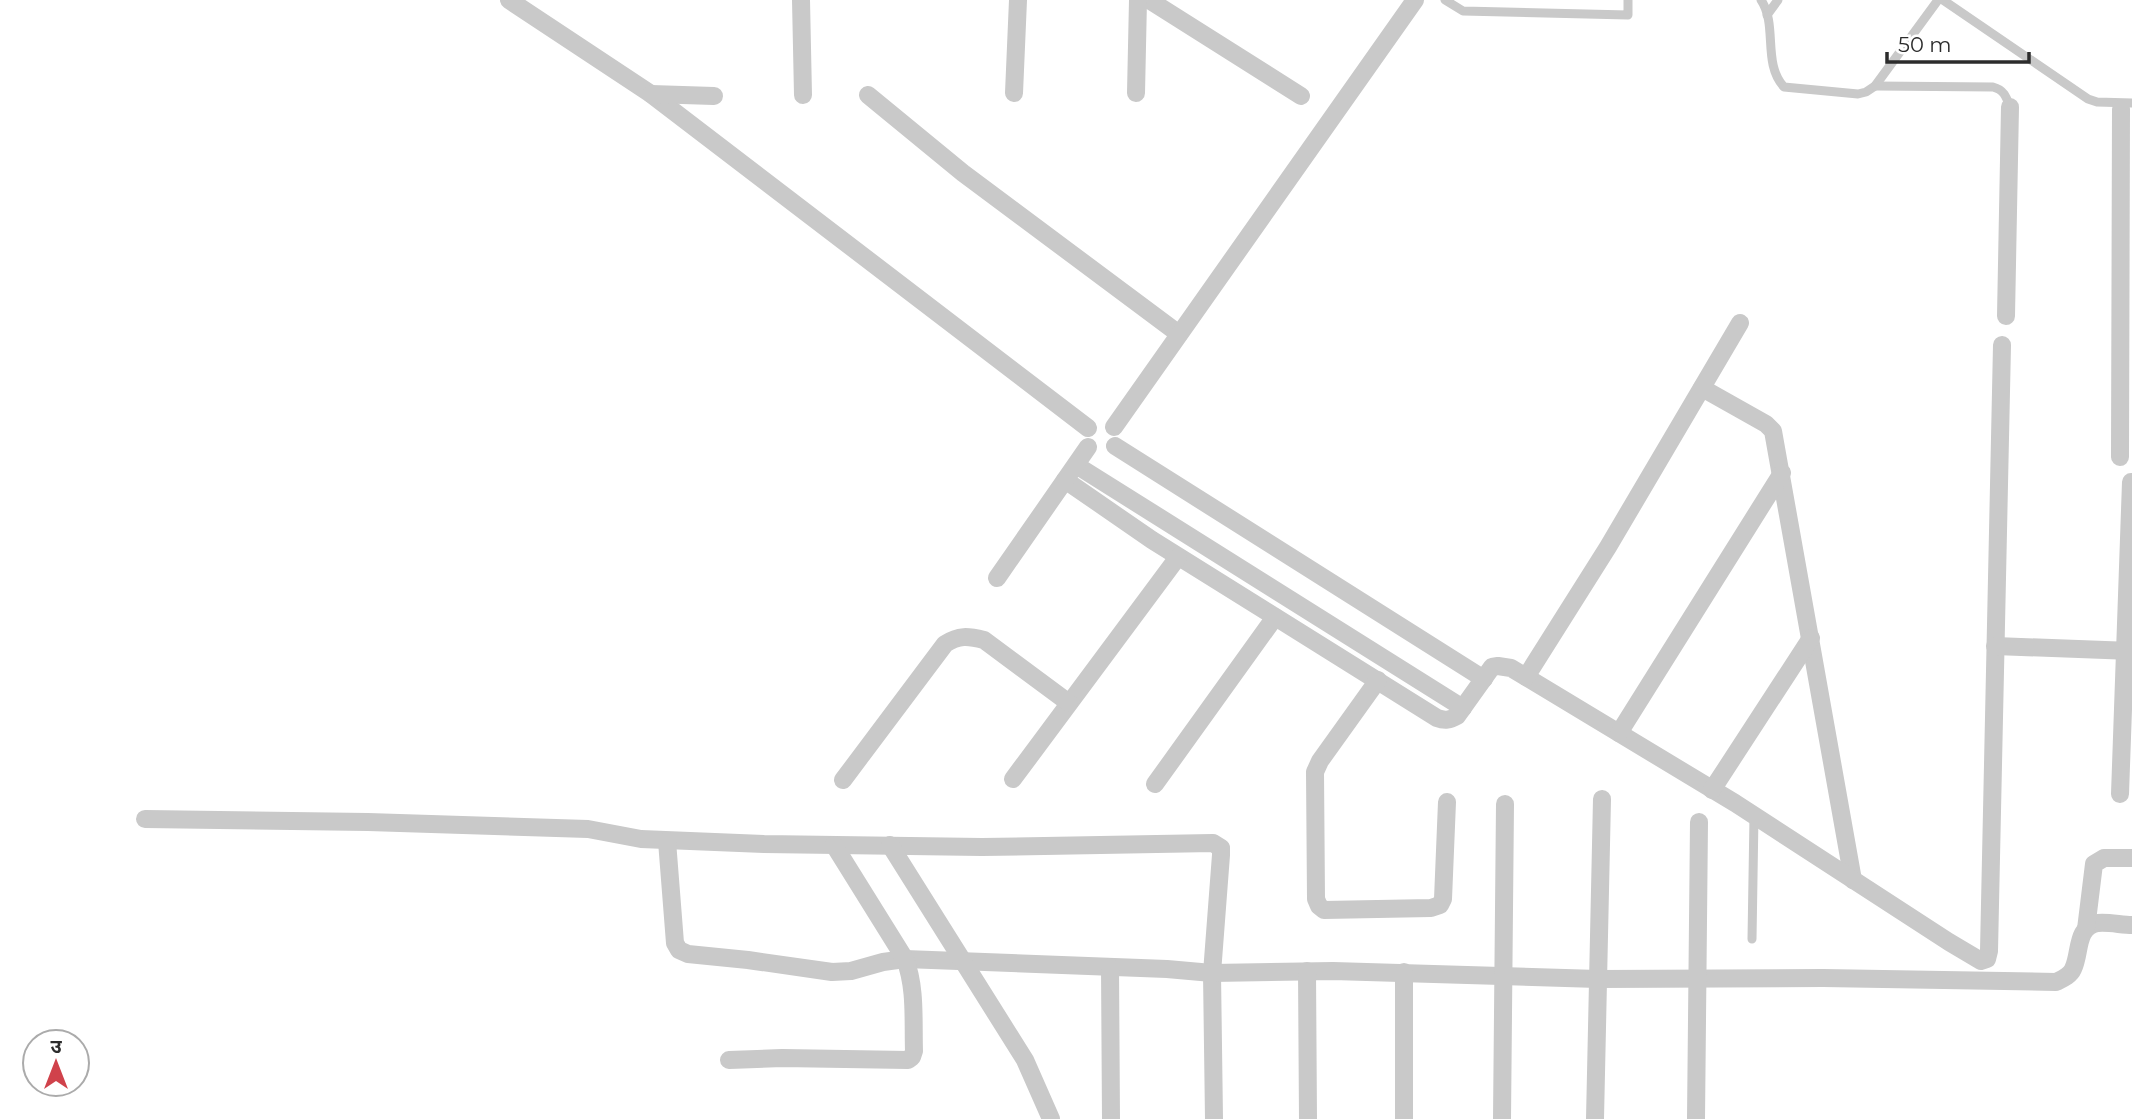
<svg xmlns="http://www.w3.org/2000/svg" width="2132" height="1119" font-family="Montserrat,'Noto Sans Devanagari',sans-serif">
<rect width="100%" height="100%" fill="#fff"/>
<g fill="none" stroke-linecap="round" stroke-linejoin="round">
<!-- lane -->
<g stroke="#c9c9c9" stroke-width="9">
<polyline points="1445,0 1463,11 1628,15 1628,0"/>
<path d="M 1761,0 C 1778,25 1762,63 1784,87 L 1858,94 L 1866,92 L 1875,86 L 1938,0"/>
<polyline points="1943,0 2088,99 2097,102 2132,103"/>
<polyline points="1767,15 1778,0"/>
<path d="M 1875,86 L 1993,87 C 2004,90 2006,96 2010,107"/>
<polyline points="1752,939 1754,816"/>
</g>
<!-- street -->
<g stroke="#c9c9c9" stroke-width="18">
<polyline points="509,0 651,94 1088,428"/>
<polyline points="801,0 803,95"/>
<polyline points="1149,0 1301,96"/>
<polyline points="1014,93 1018,0"/>
<polyline points="1136,93 1138,0"/>
<polyline points="651,94 714,96"/>
<polyline points="868,95 963,173 1179,334"/>
<polyline points="2006,316 2010,107"/>
<polyline points="1702,388 1766,424 1773,431 1853,880"/>
<polyline points="1114,427 1415,0"/>
<polyline points="1115,446 1484,679"/>
<polyline points="2120,457 2121,109"/>
<polyline points="1076,465 1463,708"/>
<path d="M 1065,480 L 1152,540 L 1437,718 C 1445,721 1450,720 1457,716 L 1492,667 L 1498,666 L 1511,668 L 1735,803 L 1949,942 L 1981,961 L 1987,959 L 1989,951 L 2002,345"/>
<polyline points="997,578 1088,447"/>
<polyline points="1995,646 2132,651"/>
<polyline points="1526,677 1608,547 1740,323"/>
<polyline points="1378,680 1320,761 1315,772 1316,899 1319,906 1324,910 1431,908 1440,905 1443,899 1447,802"/>
<polyline points="1619,733 1782,473"/>
<polyline points="1013,779 1178,557"/>
<path d="M 843,780 L 945,644 C 959,635 968,636 984,640 L 1069,703"/>
<polyline points="1155,784 1275,617"/>
<polyline points="1712,790 1811,638"/>
<polyline points="2120,794 2131,482"/>
<polyline points="145,819 368,822 588,829 641,839 764,844 982,847 1213,843 1221,848 1221,855 1212,973 1214,1119"/>
<path d="M 667,841 L 675,943 L 679,950 L 688,954 L 748,960 L 832,972 L 851,971 L 883,962 L 905,959 L 1167,969 L 1212,973 L 1333,971 L 1598,979 L 1823,978 L 2056,982 C 2062,979 2070,976 2073,969 C 2081,953 2075,927 2098,923 C 2109,922 2122,925 2132,925"/>
<polyline points="890,845 1025,1060 1051,1119"/>
<polyline points="2086,929 2094,864 2104,858 2132,858"/>
<polyline points="1110,967 1111,1119"/>
<polyline points="1307,971 1308,1119"/>
<path d="M 729,1060 L 782,1058 L 908,1060 L 912,1057 L 914,1051 C 913,1020 916,988 905,959 L 834,845"/>
<polyline points="1404,1119 1404,972"/>
<polyline points="1502,1119 1505,804"/>
<polyline points="1595,1119 1602,799"/>
<polyline points="1696,1119 1699,822"/>
</g>
</g>
<!-- north arrow -->
<g transform="translate(56 1063)"><circle r="33" fill="#ffffff" stroke="#ababab" stroke-width="2"/>
<path d="M0-5L12 26L0 18L-12 26Z" fill="#d0424b"/>
<text y="-10" font-size="19" font-weight="bold" text-anchor="middle" fill="#2c2c2c">उ</text>
</g>
<!-- scale -->
<path d="M1887 52v10h142v-10" fill="none" stroke="#2c2c2c" stroke-width="3.5"/>
<text x="1898" y="52" font-size="21" fill="#2c2c2c" stroke="#ffffff" stroke-width="5" paint-order="stroke">50 m</text>
</svg>
